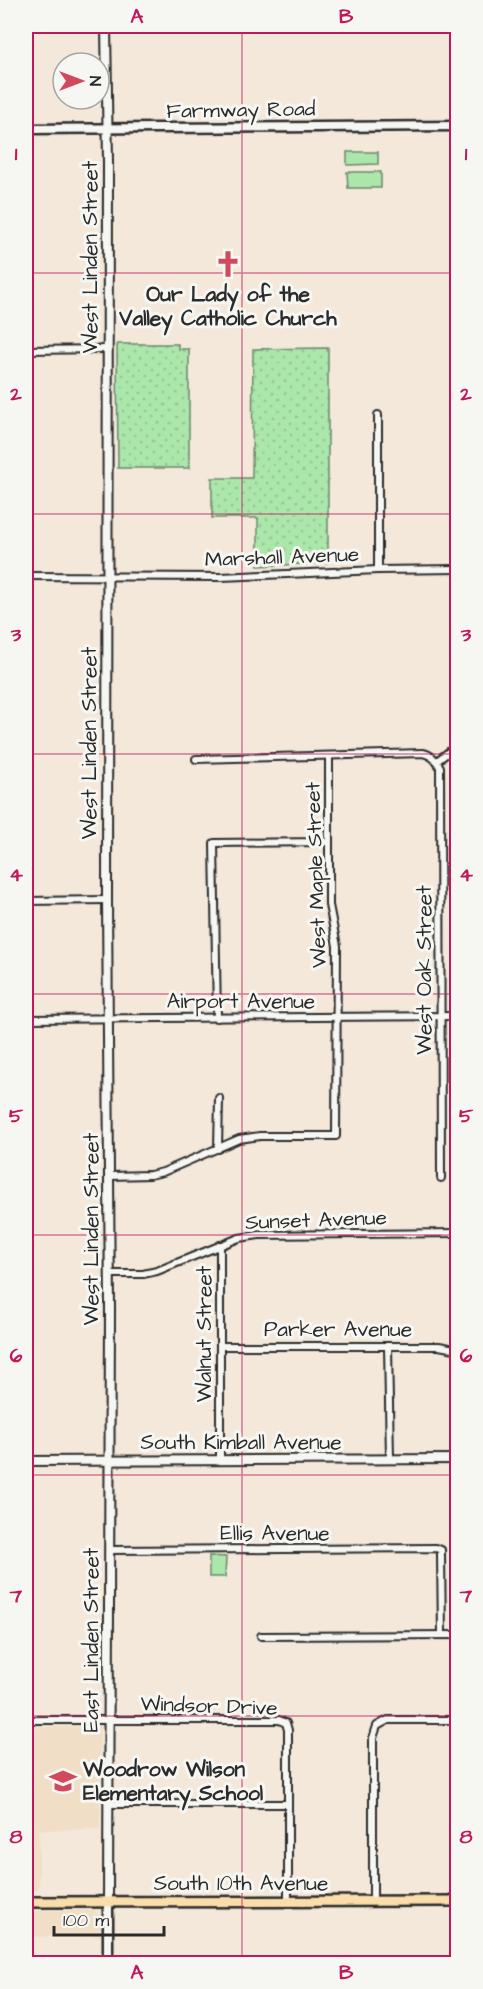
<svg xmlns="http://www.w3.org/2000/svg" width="483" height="1989" font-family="'Architects Daughter',sans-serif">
<defs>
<pattern id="grass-dots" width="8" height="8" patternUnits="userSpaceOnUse" patternTransform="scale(1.5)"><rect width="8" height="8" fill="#abe6ab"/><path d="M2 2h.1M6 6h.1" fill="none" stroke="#93c593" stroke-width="1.8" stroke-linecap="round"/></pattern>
</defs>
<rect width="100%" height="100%" fill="#f3e8d9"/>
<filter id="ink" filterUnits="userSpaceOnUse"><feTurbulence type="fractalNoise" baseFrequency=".0167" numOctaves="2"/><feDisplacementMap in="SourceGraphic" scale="12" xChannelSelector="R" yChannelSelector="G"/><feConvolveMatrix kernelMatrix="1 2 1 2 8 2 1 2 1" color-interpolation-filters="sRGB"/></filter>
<g filter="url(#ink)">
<!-- built -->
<g fill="#f1dec7">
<polygon points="100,1726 100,1829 39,1830 39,1890 26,1890 26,1733 33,1727"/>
<polygon points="26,1910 94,1910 100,1917 100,1936 28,1937 28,1963 26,1963"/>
</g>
<!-- grass -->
<g fill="url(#grass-dots)" stroke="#6b886b" stroke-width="1.5">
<polygon points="117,344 178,344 178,349 189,349 189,468 118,468"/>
<polygon points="328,348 328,563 258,566 258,518 212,518 212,478 252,478 253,349"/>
</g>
<!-- park -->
<g fill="#abe6ab" stroke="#6b886b" stroke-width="1.5">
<polygon points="347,152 378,152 378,164 347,165"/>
<polygon points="347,172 381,172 381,188 348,188"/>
<polygon points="209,1556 226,1557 225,1577 209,1577"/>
</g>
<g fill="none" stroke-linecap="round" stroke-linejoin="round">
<defs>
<g id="minor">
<polyline points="26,350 108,349"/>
<polyline points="378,570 378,415"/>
<polyline points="26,576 221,577 378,570 458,569"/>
<path d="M 196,759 L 423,753 C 432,755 436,760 440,767 L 441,1178"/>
<polyline points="437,761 451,750"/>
<polyline points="26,901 107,900"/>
<polyline points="217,1018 214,843 329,842"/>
<polyline points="26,1019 458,1016"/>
<polyline points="218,1149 219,1098"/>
<polyline points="109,1176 150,1175 163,1172 239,1139 260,1136 336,1136 337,946 329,905 329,756"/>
<polyline points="109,1274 143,1274 157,1271 239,1238 259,1235 458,1233"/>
<polyline points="220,1346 439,1346 455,1349"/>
<polyline points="388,1346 390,1459"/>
<polyline points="220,1460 220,1245"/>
<polyline points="109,1550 436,1548 441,1550 441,1555 442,1635"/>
<polyline points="261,1636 458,1635"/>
<polyline points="26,1720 279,1720 286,1723 288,1730 288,1901"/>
<polyline points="108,1804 288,1804"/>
<polyline points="454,1804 458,1804"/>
<polyline points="373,1900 373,1738 377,1726 388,1720 458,1720"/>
</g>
<g id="tertiary">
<polyline points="106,26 108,163 107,900 110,1309 108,1901"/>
<polyline points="26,1461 458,1459"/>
</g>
<g id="secondary">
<polyline points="26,129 458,126"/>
<polyline points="108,1901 108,1964"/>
</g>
<polyline id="primary" points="26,1902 458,1901"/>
</defs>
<!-- minor casing -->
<use href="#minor" stroke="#2b2b2b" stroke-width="10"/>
<!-- tertiary casing -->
<use href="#tertiary" stroke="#2b2b2b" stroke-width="12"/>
<!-- secondary casing -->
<use href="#secondary" stroke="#2b2b2b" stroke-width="13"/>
<!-- primary casing -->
<use href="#primary" stroke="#2b2b2b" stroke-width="14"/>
<!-- minor -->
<use href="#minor" stroke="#f6f6f2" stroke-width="6"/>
<!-- tertiary -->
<use href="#tertiary" stroke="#f6f6f2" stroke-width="8"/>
<!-- secondary -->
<use href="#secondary" stroke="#f6f6f2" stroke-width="8"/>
<!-- primary -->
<use href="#primary" stroke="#faddab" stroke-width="9"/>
</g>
</g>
<!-- grid -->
<path fill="none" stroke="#c2185b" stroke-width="1.5" stroke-opacity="0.55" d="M 242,26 L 242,1964M 26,273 L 458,273M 26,514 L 458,514M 26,754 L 458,754M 26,994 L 458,994M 26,1235 L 458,1235M 26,1475 L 458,1475M 26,1716 L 458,1716"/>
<!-- icons -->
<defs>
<symbol id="church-bare" viewBox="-9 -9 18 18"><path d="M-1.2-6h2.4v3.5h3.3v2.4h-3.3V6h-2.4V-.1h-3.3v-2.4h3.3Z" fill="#d1495b" stroke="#f6f6f2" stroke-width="2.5" paint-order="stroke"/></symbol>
<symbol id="school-bare" viewBox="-9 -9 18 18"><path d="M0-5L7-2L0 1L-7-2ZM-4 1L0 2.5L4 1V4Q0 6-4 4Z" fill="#d1495b" stroke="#f6f6f2" stroke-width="2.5" paint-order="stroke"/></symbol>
</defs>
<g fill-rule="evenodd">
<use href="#church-bare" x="209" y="245" width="38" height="38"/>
<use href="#school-bare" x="44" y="1762" width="38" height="38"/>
</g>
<g text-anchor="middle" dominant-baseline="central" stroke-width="6" stroke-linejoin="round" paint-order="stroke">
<!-- street labels -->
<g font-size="21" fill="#2b2b2b" stroke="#f6f6f2">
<text transform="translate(241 110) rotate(-1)">Farmway Road</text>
<text transform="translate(90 257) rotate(-90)">West Linden Street</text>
<text transform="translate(282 557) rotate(-2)">Marshall Avenue</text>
<text transform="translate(89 743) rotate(-90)">West Linden Street</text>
<text transform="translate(316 875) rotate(-92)">West Maple Street</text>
<text transform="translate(424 970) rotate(-90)">West Oak Street</text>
<text x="241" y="1001">Airport Avenue</text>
<text transform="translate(316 1220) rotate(-2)">Sunset Avenue</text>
<text transform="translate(91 1229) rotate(-90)">West Linden Street</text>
<text x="338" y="1329">Parker Avenue</text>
<text transform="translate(204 1334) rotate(-90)">Walnut Street</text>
<text x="241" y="1442">South Kimball Avenue</text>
<text x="275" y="1533">Ellis Avenue</text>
<text transform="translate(91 1640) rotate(-90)">East Linden Street</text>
<text transform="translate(209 1706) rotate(2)">Windsor Drive</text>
<text x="241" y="1883">South 10th Avenue</text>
</g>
<!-- poi labels -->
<g font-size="21" font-weight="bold" fill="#2b2b2b" stroke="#f6f6f2">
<text x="228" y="294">Our Lady of the<tspan x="228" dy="24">Valley Catholic Church</tspan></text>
<text x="83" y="1769" text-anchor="start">Woodrow Wilson<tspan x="83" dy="24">Elementary School</tspan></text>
</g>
</g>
<!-- margin -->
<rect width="483" height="1989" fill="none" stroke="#f6f6f2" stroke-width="66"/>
<!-- north arrow -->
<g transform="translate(81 81) rotate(90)"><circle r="28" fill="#f6f6f2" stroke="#a5a5a2" stroke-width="1.5"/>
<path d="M0-4.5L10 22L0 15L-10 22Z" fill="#d1495b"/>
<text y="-9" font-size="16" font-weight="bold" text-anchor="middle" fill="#2b2b2b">N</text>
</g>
<!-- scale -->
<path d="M54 1926v9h110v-9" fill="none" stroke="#2b2b2b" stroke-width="3"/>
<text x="63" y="1926" font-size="18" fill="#2b2b2b" stroke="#f6f6f2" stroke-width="4.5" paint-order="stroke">100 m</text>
<rect x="33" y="33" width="417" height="1923" fill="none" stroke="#c2185b" stroke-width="2"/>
<g font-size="20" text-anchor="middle" font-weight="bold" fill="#c2185b">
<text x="137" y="23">A</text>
<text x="346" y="23">B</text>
<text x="16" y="160">1</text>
<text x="466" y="160">1</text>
<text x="16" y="400">2</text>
<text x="466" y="400">2</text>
<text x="16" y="641">3</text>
<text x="466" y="641">3</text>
<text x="16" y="881">4</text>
<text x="466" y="881">4</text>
<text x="16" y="1122">5</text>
<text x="466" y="1122">5</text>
<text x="16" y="1362">6</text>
<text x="466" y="1362">6</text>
<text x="16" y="1602">7</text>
<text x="466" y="1602">7</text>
<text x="16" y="1843">8</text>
<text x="466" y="1843">8</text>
<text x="137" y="1979">A</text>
<text x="346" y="1979">B</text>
</g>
</svg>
